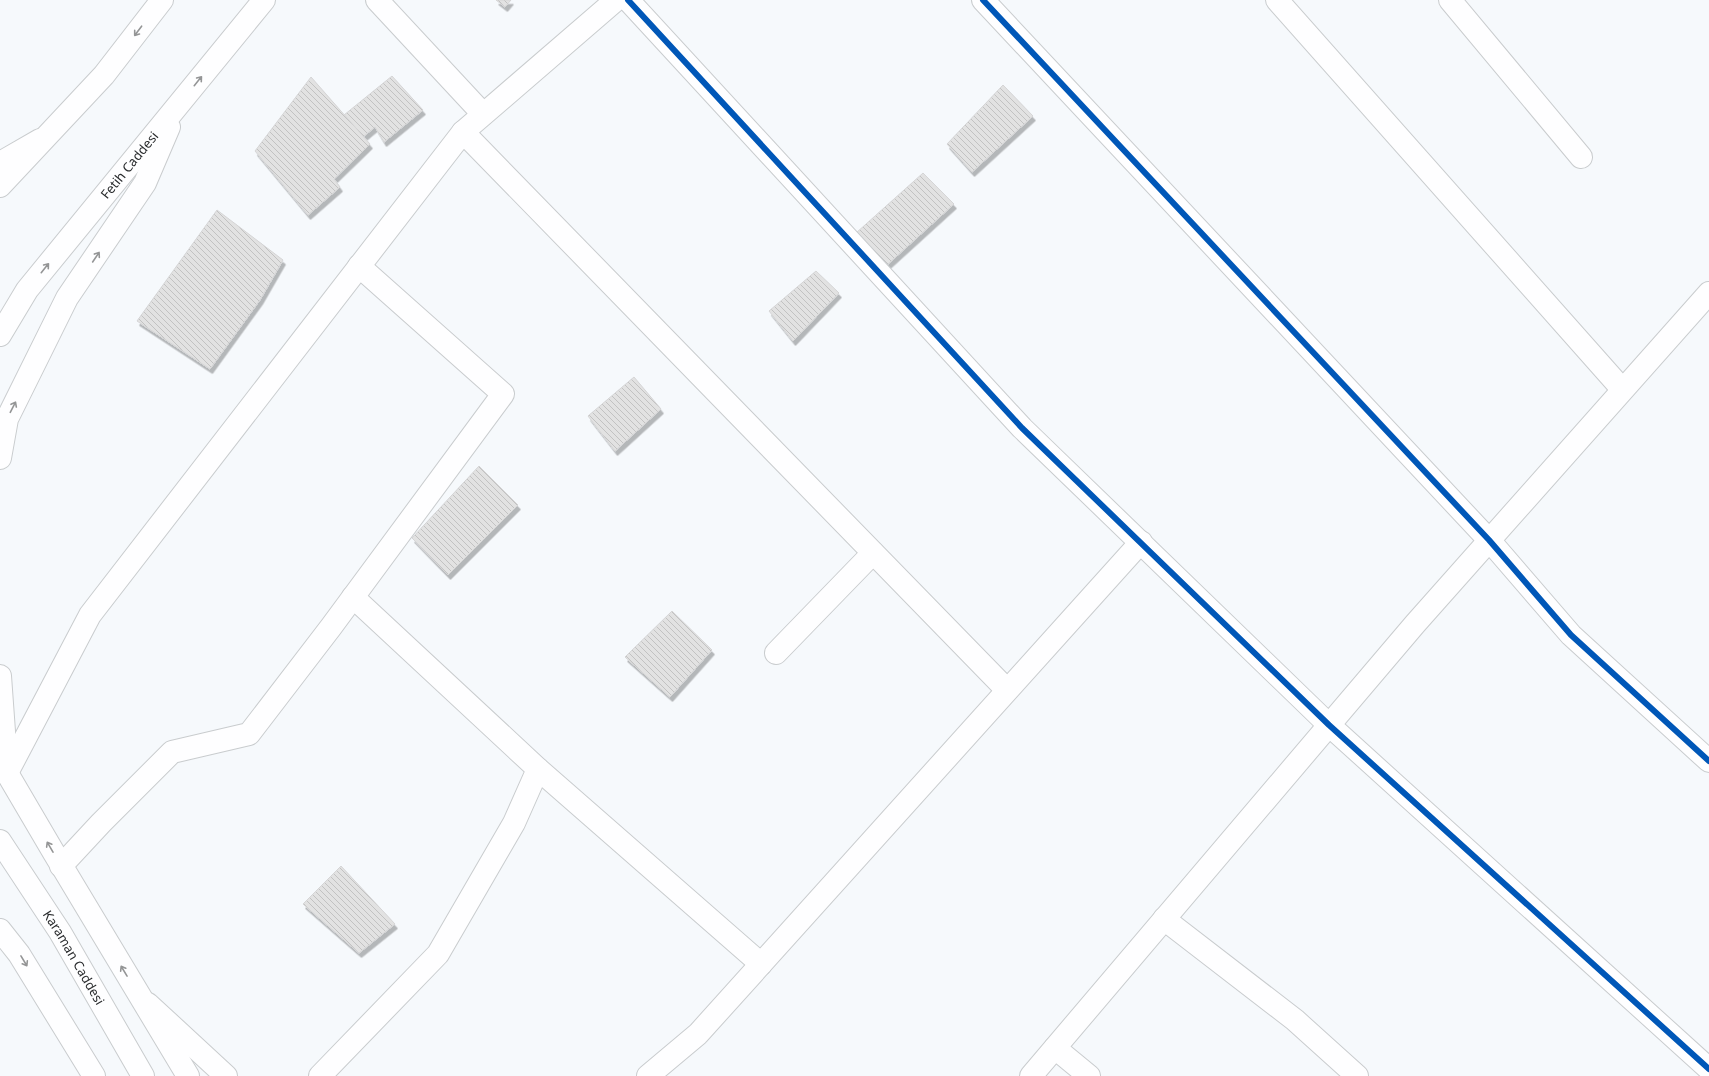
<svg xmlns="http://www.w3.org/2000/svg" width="1709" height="1076" font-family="'Noto Sans',sans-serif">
<defs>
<pattern id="building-back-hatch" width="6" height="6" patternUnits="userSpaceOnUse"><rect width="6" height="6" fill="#e2e2e2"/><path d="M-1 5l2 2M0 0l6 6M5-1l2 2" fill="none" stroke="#c2c2c2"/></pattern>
<filter id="shadow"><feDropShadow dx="2.5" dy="4.5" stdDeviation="0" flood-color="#0004"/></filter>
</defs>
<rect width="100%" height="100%" fill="#f6f9fc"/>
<!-- building -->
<g fill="url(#building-back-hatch)" stroke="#d5d5d6" filter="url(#shadow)">
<polygon points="496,0 511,0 505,7"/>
<polygon points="392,76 423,110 384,142 375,127 363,137 344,115"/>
<polygon points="311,77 370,144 334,179 340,187 308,215 255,151"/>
<polygon points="1003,85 1033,116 972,172 947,144"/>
<polygon points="923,173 954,204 887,265 856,233"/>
<polygon points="217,210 283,260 260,300 210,369 137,321"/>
<polygon points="816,271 839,293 793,341 769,311"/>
<polygon points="634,377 661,409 615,451 588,416"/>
<polygon points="479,466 518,505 448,575 412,538"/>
<polygon points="672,611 712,650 670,697 625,657"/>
<polygon points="341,866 395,924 359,953 303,904"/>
</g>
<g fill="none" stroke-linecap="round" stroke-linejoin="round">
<defs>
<g id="minor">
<polyline points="377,0 483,114"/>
<polyline points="628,0 1022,428 1329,725 1709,1069"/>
<polyline points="983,0 1489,540 1571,635 1709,761"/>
<polyline points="1277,0 1622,389"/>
<polyline points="1450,0 1581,157"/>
<polyline points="463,132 1007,690"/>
<polyline points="353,597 538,769 761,964"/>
<polyline points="776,653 873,553"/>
<polyline points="7,773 90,615 463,132 616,0"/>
<polyline points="61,866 101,823 172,752 249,734 331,627 503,394 359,266"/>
<polyline points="1164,919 1295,1020 1357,1076"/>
<polyline points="1055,1048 1089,1076"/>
<polyline points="320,1076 438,954 514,823 538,769"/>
<polyline points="648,1076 698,1034 1141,542"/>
<polyline points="1031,1076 1415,624 1709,293"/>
</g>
<polyline id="tertiary" points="148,1004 226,1076"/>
<polyline id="secondary" points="0,163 40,140"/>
<g id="primary">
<polyline points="0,186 104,75 162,0"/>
<path id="s1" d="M 0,335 L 27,290 L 264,0"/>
<polyline points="0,458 7,419 67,298 145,183 169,127"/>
<polyline points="0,676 7,773"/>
<polyline points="0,761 54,853 188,1076"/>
<path id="s2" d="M 0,841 L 60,932 L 143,1076"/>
<polyline points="0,930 19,954 94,1076"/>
</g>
</defs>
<!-- minor casing -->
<use href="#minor" stroke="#c9ccce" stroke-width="24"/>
<!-- tertiary casing -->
<use href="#tertiary" stroke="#c9ccce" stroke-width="24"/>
<!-- secondary casing -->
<use href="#secondary" stroke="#c9ccce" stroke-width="24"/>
<!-- primary casing -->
<use href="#primary" stroke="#c9ccce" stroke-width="24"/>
<!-- minor -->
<use href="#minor" stroke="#fefeff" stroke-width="22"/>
<!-- tertiary -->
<use href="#tertiary" stroke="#fefeff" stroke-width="22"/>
<!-- secondary -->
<use href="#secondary" stroke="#fefeff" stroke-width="22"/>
<!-- primary -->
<use href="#primary" stroke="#fefeff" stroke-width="22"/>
<defs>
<g id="cycleway">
<polyline points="628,0 1022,428 1329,725 1709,1069"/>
<polyline points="983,0 1489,540 1571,635 1709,761"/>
</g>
</defs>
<!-- cycleway casing -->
<use href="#cycleway" stroke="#fff" stroke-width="8"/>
<!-- cycleway -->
<use href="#cycleway" stroke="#0057b8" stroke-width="6"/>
</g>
<!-- one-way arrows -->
<defs><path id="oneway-shaft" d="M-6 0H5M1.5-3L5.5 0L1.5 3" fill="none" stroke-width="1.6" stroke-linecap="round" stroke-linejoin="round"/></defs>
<g stroke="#949596">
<use href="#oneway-shaft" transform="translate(138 31) rotate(127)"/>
<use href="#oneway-shaft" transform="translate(198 81) rotate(-51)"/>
<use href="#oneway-shaft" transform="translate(96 257) rotate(-56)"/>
<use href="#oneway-shaft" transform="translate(45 268) rotate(-51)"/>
<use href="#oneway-shaft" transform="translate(13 407) rotate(-63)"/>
<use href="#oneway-shaft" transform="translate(50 847) rotate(-120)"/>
<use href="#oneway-shaft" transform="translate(24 961) rotate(59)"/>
<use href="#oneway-shaft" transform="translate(124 971) rotate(-121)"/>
</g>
<g text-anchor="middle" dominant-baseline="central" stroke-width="3" stroke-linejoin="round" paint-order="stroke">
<!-- street labels -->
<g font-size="13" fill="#2a2c2e" stroke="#fff">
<text stroke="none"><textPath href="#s1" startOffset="214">Fetih Caddesi</textPath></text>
<text stroke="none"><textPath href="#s2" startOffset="138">Karaman Caddesi</textPath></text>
</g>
</g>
</svg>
